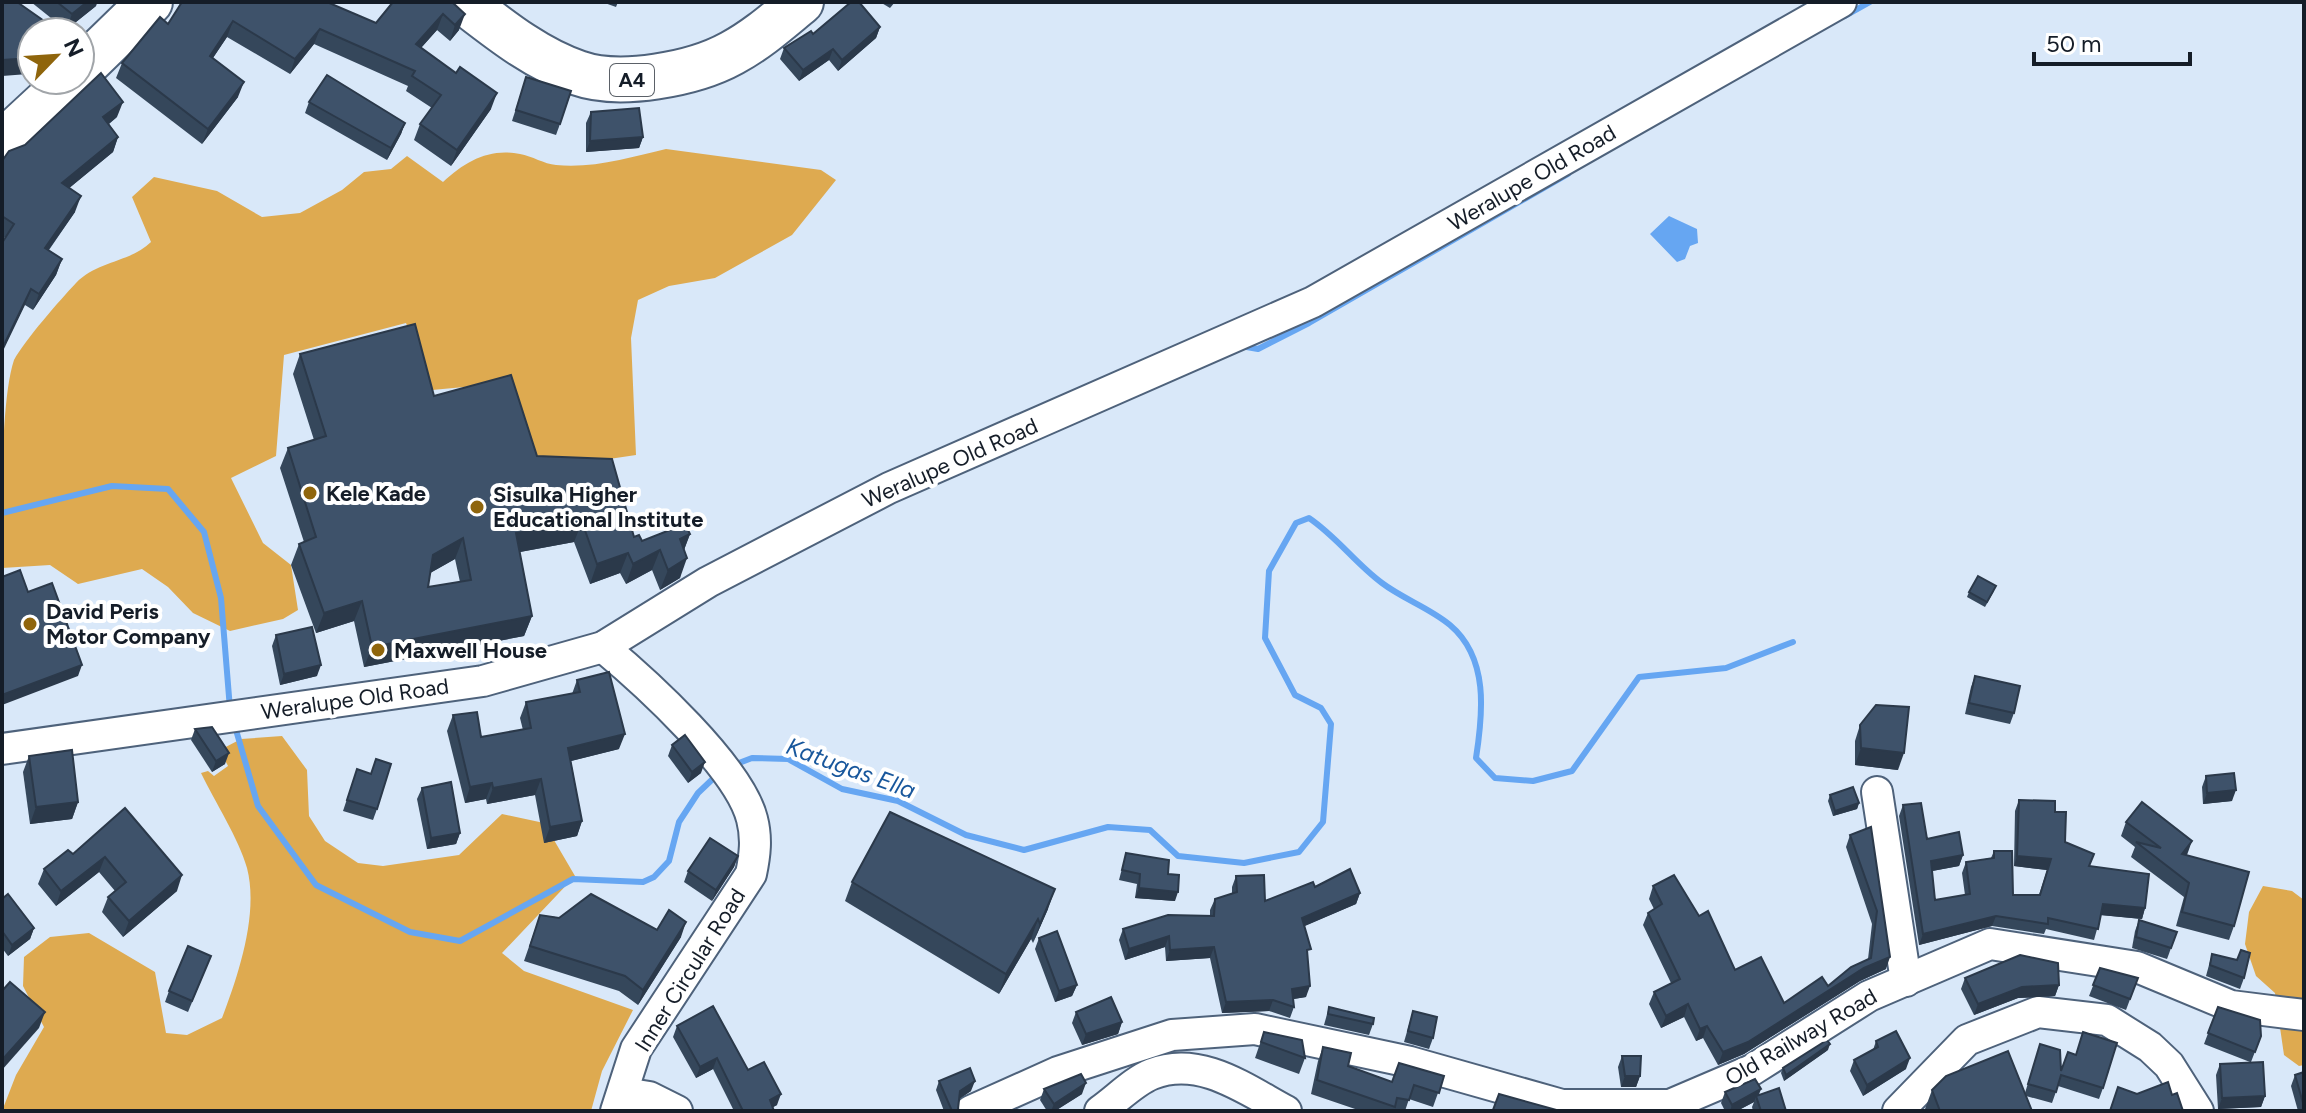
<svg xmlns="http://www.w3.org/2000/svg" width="2306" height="1113" font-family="Figtree,sans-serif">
<rect width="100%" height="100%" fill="#d9e8f9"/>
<!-- green -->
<g fill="#deaa50">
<path d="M 666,149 L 821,170 L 836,180 L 792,235 L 715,278 L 669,286 L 638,300 L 631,338 L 636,455 L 542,469 L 507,383 L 432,390 L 406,323 L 284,355 L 276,456 L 231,478 L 263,543 L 291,565 L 298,610 L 283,619 L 230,631 L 193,613 L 168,587 L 142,569 L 78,584 L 50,565 L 2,568 C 2,516 0,402 14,360 C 25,340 60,300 76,283 C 97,261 131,262 151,242 L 132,197 L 154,177 L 217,191 L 262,217 L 300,213 L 342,190 L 364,172 L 391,169 L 407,156 L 443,182 C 466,161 489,148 520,154 C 532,156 544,164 556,165 C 592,169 632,157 666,149 Z"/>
<path d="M 282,736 L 307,770 L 309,816 L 325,841 L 358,863 L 383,866 L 459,855 L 502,814 L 544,823 L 575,876 L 502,953 L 524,971 L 633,1010 L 602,1071 L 591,1111 L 2,1111 L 16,1075 L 44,1027 L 23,986 L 24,957 L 50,937 L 89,933 L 155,972 L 166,1033 L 187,1035 L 222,1018 C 238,976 259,914 247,868 C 239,839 215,802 201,773 L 208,771 L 214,776 L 228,766 L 220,750 L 241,739 Z"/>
<polygon points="2263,886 2292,891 2304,900 2304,1065 2299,1066 2284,1055 2275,993 2256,976 2245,944 2249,912"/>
</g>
<!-- water -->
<polygon fill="#66a6f2" points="1669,216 1697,229 1698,243 1690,246 1685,259 1677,262 1650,234"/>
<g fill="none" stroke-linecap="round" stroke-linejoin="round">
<!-- stream -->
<g stroke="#66a6f2" stroke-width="6">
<polyline points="1845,16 1870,2"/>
<polyline points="1241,346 1258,349 1309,323 1568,174"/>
<polyline points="2,513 112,486 168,489 204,532 221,598 230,709"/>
<polyline points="234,723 258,806 316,885 410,932 460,941 573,879 643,882 654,877 669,861 679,822 698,793 719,773"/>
<path d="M 731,766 L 752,758 L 788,759 L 842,789 L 898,801 L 966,835 L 1024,850 L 1108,827 L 1150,830 L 1178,856 L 1244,863 L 1299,852 L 1323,822 L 1331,724 L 1321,708 L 1295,695 L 1265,638 L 1269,571 L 1296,523 L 1309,518 C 1337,537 1356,564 1382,583 C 1403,599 1430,608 1450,625 C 1489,658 1483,713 1476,758 L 1495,778 L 1533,781 L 1572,771 L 1639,677 L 1726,668 L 1793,642"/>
</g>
<defs>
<g id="minor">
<path d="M 603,647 C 644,681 739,767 752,819 C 757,838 755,855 751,874 L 636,1049 L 616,1111"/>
<polyline points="2,749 483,681 603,647 708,582 889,488 1313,302 1841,2"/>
<polyline points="1877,792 1906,981"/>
<polyline points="624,1093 649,1097 677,1111"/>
<polyline points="971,1111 1058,1072 1172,1035 1255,1029 1410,1062 1562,1105 1670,1105 1752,1070 1869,996 1990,944 2137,967 2231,1006 2304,1015"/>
<path d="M 1100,1111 C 1116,1100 1134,1081 1152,1074 C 1200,1055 1245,1089 1286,1111"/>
<polyline points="1898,1111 1967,1040 2038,1012 2107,1020 2150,1047 2169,1065 2198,1111"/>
</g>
<g id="highway">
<path d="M 464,2 C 499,29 536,59 578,73 C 620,88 694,74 732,53 C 758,39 779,20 801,2"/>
<polyline points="80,70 150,2"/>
<polyline points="2,143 70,80"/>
</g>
</defs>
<!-- minor casing -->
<use href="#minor" stroke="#4e627b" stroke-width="34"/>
<!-- highway casing -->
<use href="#highway" stroke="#4e627b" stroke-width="48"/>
<!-- minor -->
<use href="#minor" stroke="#fff" stroke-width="30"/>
<!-- highway -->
<use href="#highway" stroke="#fff" stroke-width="44"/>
</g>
<!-- wall -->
<g fill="#35475b" fill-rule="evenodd">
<polygon points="31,2 97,2 96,6 66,30"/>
<polygon points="182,2 376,23 452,2 459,30 450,41 437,30 421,48 491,109 451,166 414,140 420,124 432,108 406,91 408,86 314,44 290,74 227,37 213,58 238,97 202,144 116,78 122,63 168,24"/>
<polygon points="602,2 618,2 616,7"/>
<polygon points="880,2 895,2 890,8"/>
<polygon points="880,27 876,38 838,71 829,60 799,81 780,59 784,48 813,34"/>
<polygon points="526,77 560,124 556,135 512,121"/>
<polygon points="309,102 405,123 401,134 387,160 305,113"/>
<polygon points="591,112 643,137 639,148 586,152 586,123"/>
<polygon points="117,117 109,124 118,137 113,152 69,188 75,212 49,250 62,259 56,275 33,310 25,305 5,238 2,236 2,161"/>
<path d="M 300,354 L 434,396 L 537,456 L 634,537 L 642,541 L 690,534 L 684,550 L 680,578 L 660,590 L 652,570 L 626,584 L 620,573 L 590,584 L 574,542 L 520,552 L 532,616 L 524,636 L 364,667 L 354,621 L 316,633 L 291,565 L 299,544 L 304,542 L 280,468 L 288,448 L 314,440 L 293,374 ZM 455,559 L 460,582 L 428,587 L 430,573 Z"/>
<polygon points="1994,591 1985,607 1967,597 1969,592"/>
<polygon points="276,635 317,676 280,685 272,646"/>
<polygon points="1975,676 2014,713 2010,724 1965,714 1971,687"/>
<polygon points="577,680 619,749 571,761 582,821 577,836 544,843 535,795 487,804 486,799 465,803 447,731 453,715 481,737 523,730 520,718 526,702 572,694"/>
<polygon points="1860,725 1898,770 1855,765 1855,741"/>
<polygon points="195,729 225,764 212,772 191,740"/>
<polygon points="672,745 701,773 688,783 668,756"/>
<polygon points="29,756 78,802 72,819 30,824 23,772"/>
<polygon points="357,769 377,809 373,820 343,811"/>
<polygon points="2206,776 2232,801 2203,804 2202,787"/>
<polygon points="422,788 460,833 456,844 427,849 417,799"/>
<polygon points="1830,795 1859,803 1857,809 1833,816 1828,801"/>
<polygon points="2019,800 2055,812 2065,842 2089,866 2145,908 2142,919 2101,915 2094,940 2046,929 2044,934 1992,926 1919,945 1899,816 1903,805 1927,839 1963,855 1959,866 1932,871 1935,900 1965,895 1962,873 1966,862 1991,858 1994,851 2013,895 2039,895 2047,870 2014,866 2015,811"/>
<polygon points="125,808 177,891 123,937 102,912 108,897 115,891 99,872 56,906 38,884 44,869 73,854"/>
<polygon points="2126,822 2187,855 2234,926 2229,940 2176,926 2184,897 2131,857 2135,847 2121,836"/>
<polygon points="1871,827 1886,969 1860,981 1744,1054 1718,1065 1703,1038 1696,1041 1684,1017 1661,1028 1649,1004 1654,992 1671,983 1643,925 1648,913 1654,909 1649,899 1653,886 1699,916 1735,970 1784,1003 1828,986 1868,959 1872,924 1846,847 1850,835"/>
<polygon points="1126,853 1168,874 1175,901 1135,898 1137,884 1119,880"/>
<polygon points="738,856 734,867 712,901 684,882 688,871"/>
<polygon points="1236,876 1265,901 1315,887 1360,893 1356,904 1304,926 1308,958 1306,997 1293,999 1294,1007 1290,1018 1269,1011 1222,1013 1210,958 1166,961 1165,947 1125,960 1119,940 1123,929 1210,916 1210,910 1215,899 1232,894 1232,887"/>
<polygon points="852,882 1048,909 1033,943 1031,939 999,994 845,901"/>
<polygon points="2,899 34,928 30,939 8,956 2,948"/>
<polygon points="540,915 657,930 681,937 638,1005 619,991 524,961"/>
<polygon points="2139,920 2177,932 2167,959 2132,948 2135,931"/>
<polygon points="1039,938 1077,985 1072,996 1055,1002 1035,949"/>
<polygon points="2212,954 2237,960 2244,978 2240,989 2206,976"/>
<polygon points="211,956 188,1012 165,1002 169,991"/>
<polygon points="2100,968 2138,978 2126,1010 2089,996"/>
<polygon points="1965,978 2059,985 2055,996 2018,998 1974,1015 1961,989"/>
<polygon points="1329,1007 1373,1024 1369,1035 1324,1025"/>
<polygon points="2218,1007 2261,1036 2251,1062 2265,1096 2261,1107 2218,1109 2216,1075 2220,1064 2250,1062 2204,1044"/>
<polygon points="1413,1011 1433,1038 1429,1049 1404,1042"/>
<polygon points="1076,1012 1122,1022 1118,1034 1082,1045 1072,1023"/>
<polygon points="677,1026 748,1070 777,1105 773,1107 774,1111 734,1111 713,1069 696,1078 673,1037"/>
<polygon points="1264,1032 1305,1058 1299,1074 1255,1058"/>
<polygon points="2083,1032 2103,1088 2099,1099 2058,1086 2052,1103 2026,1096 2032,1111 1925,1111 1925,1109 1932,1090 2025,1093 2040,1044 2061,1071 2076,1055"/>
<polygon points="1876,1041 1906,1069 1863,1096 1850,1071 1854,1060 1873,1050"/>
<polygon points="1323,1047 1348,1066 1392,1082 1444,1076 1433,1107 1409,1099 1405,1111 1361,1111 1311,1094 1318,1061"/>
<polygon points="1828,1050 1784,1081 1781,1073 1783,1068"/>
<polygon points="1622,1056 1640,1076 1636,1087 1621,1087 1618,1067"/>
<polygon points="2304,1072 2304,1111 2298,1111 2291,1086 2295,1075"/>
<polygon points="939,1081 971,1091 959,1099 958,1109 961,1111 944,1111 936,1090"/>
<polygon points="1044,1089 1082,1094 1055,1111 1047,1111 1040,1100"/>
<polygon points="1725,1092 1759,1095 1786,1111 1753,1111 1752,1107 1754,1102 1737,1111 1725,1111 1721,1103"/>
</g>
<!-- shaded-wall -->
<g fill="#2b394a">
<polygon points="87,2 97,2 96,6 66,30 72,14"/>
<polygon points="443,14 437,30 411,59 416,44"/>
<polygon points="465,14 459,30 450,41 455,25"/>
<polygon points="233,21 227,37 204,71 210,56"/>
<polygon points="880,27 876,38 838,71 842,60"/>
<polygon points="320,29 314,44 290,74 295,59"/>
<polygon points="833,49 829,60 799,81 803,70"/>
<polygon points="32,58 32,69 28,74 2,76 2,60"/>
<polygon points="244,82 238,97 202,144 208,129"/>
<polygon points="497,93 491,109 451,166 457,150"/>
<polygon points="123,102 117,117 97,133 103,117"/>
<polygon points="405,123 401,134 387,160 391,148"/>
<polygon points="118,137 113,152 56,199 62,183"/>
<polygon points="643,137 639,148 586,152 590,141"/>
<polygon points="81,196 75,212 39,263 45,248"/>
<polygon points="62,259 56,275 33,310 39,294"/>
<polygon points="31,289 25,305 2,353 2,349"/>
<polygon points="582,522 574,542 509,554 516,533"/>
<polygon points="690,534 682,555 680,539"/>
<polygon points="463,538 455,559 425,576 433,555"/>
<polygon points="660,550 652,570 626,584 633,564"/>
<polygon points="628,553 620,573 590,584 597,564"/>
<polygon points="687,558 680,578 660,590 668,570"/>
<polygon points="362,601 354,621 316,633 324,613"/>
<polygon points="532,616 524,636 364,667 372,647"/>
<polygon points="82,665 78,676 2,705 2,695"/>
<polygon points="321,665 317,676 280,685 284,674"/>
<polygon points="625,734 619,749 563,763 568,748"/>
<polygon points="1861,748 1904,753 1898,770 1855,765"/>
<polygon points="229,753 225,764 212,772 216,761"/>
<polygon points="705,762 701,773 688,783 692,772"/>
<polygon points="541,779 535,795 487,804 493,788"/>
<polygon points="492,783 486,799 465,803 470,787"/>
<polygon points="2236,790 2232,801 2203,804 2207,793"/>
<polygon points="78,802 72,819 30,824 36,807"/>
<polygon points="1859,803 1857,809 1833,816 1835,811"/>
<polygon points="582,821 577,836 544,843 550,827"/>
<polygon points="460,833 456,844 427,849 431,838"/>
<polygon points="2192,841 2187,855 2182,854"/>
<polygon points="1963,855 1959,866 1927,872 1931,861"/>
<polygon points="738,856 734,867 712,901 716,890"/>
<polygon points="2017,856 2051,859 2047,870 2014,866"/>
<polygon points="105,857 99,872 56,906 61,891"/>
<polygon points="182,875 177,891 123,937 129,921"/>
<polygon points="1139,888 1178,892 1175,901 1135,898"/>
<polygon points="1055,889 1048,909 1033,943 1040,924"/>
<polygon points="1360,893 1356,904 1298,929 1302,918"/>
<polygon points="2103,904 2145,908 2142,919 2100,915"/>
<polygon points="1996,916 1992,926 1919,945 1923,934"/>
<polygon points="1038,919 1031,939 999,994 1006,974"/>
<polygon points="686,922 681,937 638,1005 643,990"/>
<polygon points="34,928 30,939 8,956 12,945"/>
<polygon points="1169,936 1165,947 1125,960 1129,949"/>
<polygon points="1214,947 1210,958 1166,961 1170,950"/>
<polygon points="1890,957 1886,969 1860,981 1744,1054 1718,1065 1723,1052 1864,968"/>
<polygon points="1077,985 1072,996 1055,1002 1059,991"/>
<polygon points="2059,985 2055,996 2018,998 1974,1015 1978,1004 2022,987"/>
<polygon points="1310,986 1306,997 1288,1000 1292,989"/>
<polygon points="1273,1000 1269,1011 1222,1013 1226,1002"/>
<polygon points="1688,1004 1684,1017 1661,1028 1666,1016"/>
<polygon points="45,1012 39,1028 2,1070 2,1060"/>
<polygon points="1122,1022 1118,1034 1082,1045 1086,1034"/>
<polygon points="1707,1026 1703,1038 1696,1041 1700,1029"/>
<polygon points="1830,1044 1828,1050 1784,1081 1786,1075"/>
<polygon points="717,1058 713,1069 696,1078 700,1067"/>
<polygon points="1910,1058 1906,1069 1863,1096 1867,1085"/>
<polygon points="1625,1076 1640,1076 1636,1087 1621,1087"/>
<polygon points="975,1081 971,1091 956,1101 960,1091"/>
<polygon points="1086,1083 1082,1094 1055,1111 1051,1111 1054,1104"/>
<polygon points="1761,1089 1757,1100 1756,1096 1754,1102 1737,1111 1730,1111 1732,1105"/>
<polygon points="781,1094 777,1105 766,1111 770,1100"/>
<polygon points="2265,1096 2261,1107 2218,1109 2222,1098"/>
</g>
<!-- building -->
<g fill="#3e526a" stroke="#2b394a" stroke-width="2" fill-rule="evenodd">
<polygon points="2,2 17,2 57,30 56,32 32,32 32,58 2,60"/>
<polygon points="57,2 87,2 72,14"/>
<polygon points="182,2 327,2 376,23 393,2 452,2 465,14 455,25 443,14 416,44 456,73 460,67 497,93 457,150 420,124 441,95 412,76 415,71 320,29 295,59 233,21 210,56 244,82 208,129 122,63 160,17 168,24"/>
<polygon points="851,2 859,2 880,27 842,60 833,49 803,70 784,48 811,31 813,34"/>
<polygon points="101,73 123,102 103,117 118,137 62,183 81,196 45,248 62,259 39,294 31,289 2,349 2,243 14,224 2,216 2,161 9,151 25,145"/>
<polygon points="327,75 405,123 391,148 309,102"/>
<polygon points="526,77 571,91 560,124 516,110"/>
<polygon points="639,108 643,137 590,141 591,112"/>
<path d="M 415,324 L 434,396 L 511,375 L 537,456 L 612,459 L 634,537 L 639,535 L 642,541 L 685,524 L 690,534 L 680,539 L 687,558 L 668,570 L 660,550 L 633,564 L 628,553 L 597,564 L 582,522 L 516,533 L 532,616 L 372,647 L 362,601 L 324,613 L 299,544 L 316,537 L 288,448 L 326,436 L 300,354 ZM 463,538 L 471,580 L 428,587 L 433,555 Z"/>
<polygon points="20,570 28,592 52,583 82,665 2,695 2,577"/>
<polygon points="1978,576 1996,586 1987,602 1969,592"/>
<polygon points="312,627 321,665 284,674 276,635"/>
<polygon points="609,672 625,734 568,748 582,821 550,827 541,779 493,788 492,783 470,787 453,715 477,712 481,737 531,728 526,702 580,692 577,680"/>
<polygon points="1975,676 2020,686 2014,713 1969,703"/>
<polygon points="1876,705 1909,707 1904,753 1861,748 1860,725"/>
<polygon points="212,727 229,753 216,761 195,729"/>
<polygon points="685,735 705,762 692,772 672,745"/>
<polygon points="72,750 78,802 36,807 29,756"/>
<polygon points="376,759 391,764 377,809 347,800 357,769 371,774"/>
<polygon points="2234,773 2236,790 2207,793 2206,776"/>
<polygon points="451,782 460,833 431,838 422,788"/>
<polygon points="1853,787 1859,803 1835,811 1830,795"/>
<polygon points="2019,800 2055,801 2055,812 2066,812 2065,842 2094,854 2089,866 2149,874 2145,908 2103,904 2098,929 2048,918 2048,924 1996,916 1923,934 1903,805 1921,803 1927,839 1959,832 1963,855 1931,861 1935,900 1970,894 1966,862 1994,858 1994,851 2012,851 2013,895 2040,895 2051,859 2017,856"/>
<polygon points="2142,802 2192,841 2182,854 2249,872 2234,926 2182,912 2189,883 2136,842 2161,848 2126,822"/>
<polygon points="125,808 182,875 129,921 108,897 126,882 105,857 61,891 44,869 68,850 73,854"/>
<polygon points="890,812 1055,889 1040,924 1038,919 1006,974 852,882"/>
<polygon points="1871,827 1890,957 1864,968 1748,1042 1723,1052 1707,1026 1700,1029 1688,1004 1666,1016 1654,992 1680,979 1648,913 1662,904 1653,886 1674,875 1699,916 1708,911 1735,970 1761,957 1784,1003 1822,977 1828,986 1851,967 1871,958 1877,911 1850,835"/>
<polygon points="710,838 738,856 716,890 688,871"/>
<polygon points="1126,853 1169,860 1168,874 1179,875 1178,892 1139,888 1140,874 1122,870"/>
<polygon points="1350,869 1360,893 1302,918 1311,949 1307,950 1310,986 1292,989 1294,1007 1273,1000 1226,1002 1214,947 1170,950 1169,936 1129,949 1123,929 1168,915 1214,916 1215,899 1237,892 1236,876 1264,875 1265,901 1313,882 1315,887"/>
<polygon points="8,894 34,928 12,945 2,931 2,899"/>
<polygon points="591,894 657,930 669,910 686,922 643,990 625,976 530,946 540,915 559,918"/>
<polygon points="2139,920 2177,932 2171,948 2136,937"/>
<polygon points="1057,931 1077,985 1059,991 1039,938"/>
<polygon points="188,946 211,956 192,1001 169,991"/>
<polygon points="2241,950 2250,953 2244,978 2210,965 2212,954 2237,960"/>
<polygon points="2020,955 2058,963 2059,985 2022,987 1978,1004 1965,978"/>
<polygon points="2100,968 2138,978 2130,999 2093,985"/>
<polygon points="10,982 45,1012 2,1060 2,991"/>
<polygon points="1111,997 1122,1022 1086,1034 1076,1012"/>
<polygon points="713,1006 748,1070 764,1062 781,1094 770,1100 774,1111 743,1111 717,1058 700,1067 677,1026"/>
<polygon points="1329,1007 1374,1018 1373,1024 1328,1014"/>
<polygon points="2218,1007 2260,1020 2261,1036 2255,1052 2208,1033"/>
<polygon points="1413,1011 1437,1017 1433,1038 1408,1031"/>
<polygon points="1896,1031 1910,1058 1867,1085 1854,1060 1878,1047 1876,1041"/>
<polygon points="1264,1032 1302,1040 1305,1058 1261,1042"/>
<polygon points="2083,1032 2117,1043 2103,1088 2061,1075 2056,1092 2028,1084 2040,1044 2060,1050 2061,1071 2068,1052 2076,1055"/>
<polygon points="1827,1040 1830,1044 1786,1075 1783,1068"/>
<polygon points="1323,1047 1351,1053 1348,1066 1392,1082 1399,1063 1444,1076 1439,1093 1414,1085 1409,1100 1397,1098 1395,1107 1317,1080"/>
<polygon points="2008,1051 2032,1111 1940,1111 1932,1090 1946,1076"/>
<polygon points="1622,1056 1641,1056 1640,1076 1625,1076"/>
<polygon points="2263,1062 2265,1096 2222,1098 2220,1064"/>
<polygon points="970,1068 975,1081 960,1091 958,1109 961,1111 952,1111 939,1081"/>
<polygon points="2304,1072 2304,1103 2303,1103 2295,1075"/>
<polygon points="1081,1074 1086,1083 1054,1104 1044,1089"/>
<polygon points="1755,1079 1761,1089 1732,1105 1725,1092"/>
<polygon points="2168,1082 2172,1095 2177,1093 2183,1111 2110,1111 2118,1087 2137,1094"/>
<polygon points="1779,1088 1786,1111 1761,1111 1756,1096"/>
<polygon points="1499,1094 1560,1111 1496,1111 1493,1110"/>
</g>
<!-- markers -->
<g fill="#8f650c" stroke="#fff" stroke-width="3">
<circle cx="310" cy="493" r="8"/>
<circle cx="477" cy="507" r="8"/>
<circle cx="30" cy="624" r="8"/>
<circle cx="378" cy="650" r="8"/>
</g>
<g text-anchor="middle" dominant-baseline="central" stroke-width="8" stroke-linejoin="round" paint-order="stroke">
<!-- shield labels -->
<rect fill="#fff" stroke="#5b6168" stroke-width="2" x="610" y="64" width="44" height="32" rx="6"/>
<g font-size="20" font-weight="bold" fill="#151d28">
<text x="632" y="80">A4</text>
</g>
<!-- street labels -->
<g font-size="22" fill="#151d28" stroke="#fff">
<text transform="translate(1532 178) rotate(-30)">Weralupe Old Road</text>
<text transform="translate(950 463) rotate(-24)">Weralupe Old Road</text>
<text transform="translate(355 699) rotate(-8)">Weralupe Old Road</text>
<text transform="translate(690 970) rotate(-58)">Inner Circular Road</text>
<text transform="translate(1801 1037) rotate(-30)">Old Railway Road</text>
</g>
<!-- poi labels -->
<g font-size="22" font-weight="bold" fill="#151d28" stroke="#fff" text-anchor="start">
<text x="326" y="493">Kele Kade</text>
<text x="493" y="494">Sisulka Higher<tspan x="493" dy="25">Educational Institute</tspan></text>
<text x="46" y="611">David Peris<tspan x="46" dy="25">Motor Company</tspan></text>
<text x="394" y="650">Maxwell House</text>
</g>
<!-- water labels -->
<g font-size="24" font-style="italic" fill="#18579c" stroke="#fff">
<text transform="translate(851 768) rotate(20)">Katugas Ella</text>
</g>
</g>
<!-- border -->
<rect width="2306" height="1113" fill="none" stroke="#151d28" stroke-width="8"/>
<!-- north arrow -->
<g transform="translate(56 56) rotate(65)"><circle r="38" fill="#ffffff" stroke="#a1a5a9" stroke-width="2"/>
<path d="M0-6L14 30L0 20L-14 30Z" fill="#8f650c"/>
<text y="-12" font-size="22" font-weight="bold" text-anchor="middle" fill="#151d28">N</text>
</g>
<!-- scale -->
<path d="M2034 52v12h156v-12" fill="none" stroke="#151d28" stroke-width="4"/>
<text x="2046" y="52" font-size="24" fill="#151d28" stroke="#ffffff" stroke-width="6" paint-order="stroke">50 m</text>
</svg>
